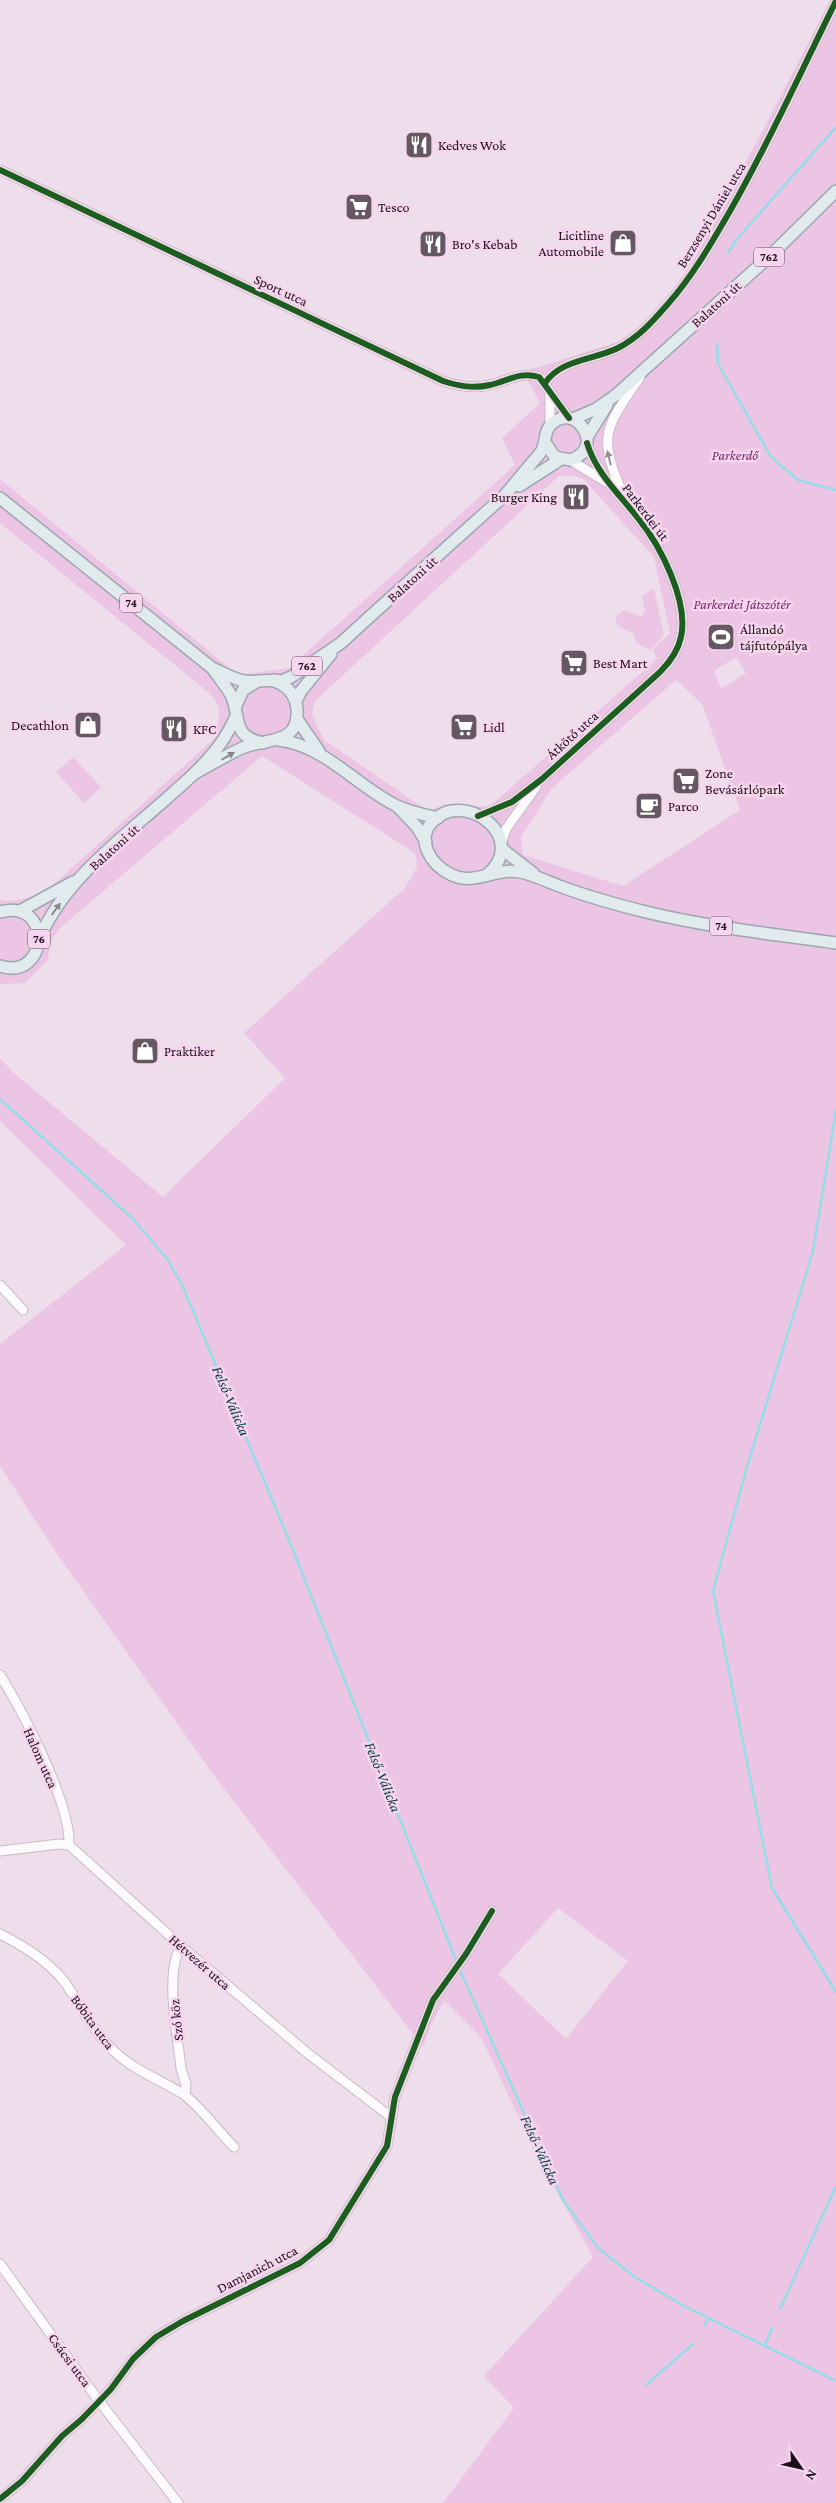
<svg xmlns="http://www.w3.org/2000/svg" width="836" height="2503" font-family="'Crimson Pro',serif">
<rect width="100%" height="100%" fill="#eeddea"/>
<!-- green -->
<g fill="#edc5e4" fill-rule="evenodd">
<path d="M 831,0 L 836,0 L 836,2503 L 443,2503 L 514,2408 L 484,2376 L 593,2257 L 537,2156 L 481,2037 L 444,2000 L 431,2025 L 423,2047 L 218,1781 L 55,1551 L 0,1466 L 0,1344 L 126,1245 L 0,1121 L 0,1058 L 15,1074 L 163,1197 L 285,1078 L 244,1033 L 405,888 L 417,867 L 415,853 L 262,756 L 60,928 L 51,940 L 48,960 L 25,983 L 0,984 L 0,900 C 21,903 34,896 52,886 L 216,737 C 219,717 224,707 208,692 L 0,523 L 0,479 L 238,675 L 289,668 L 515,465 L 502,438 L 540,403 L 523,372 L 627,339 L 654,316 L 690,268 ZM 559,476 L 575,476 L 583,479 L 654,557 L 670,633 L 653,649 L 657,659 L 489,807 L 446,804 L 428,811 L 324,740 L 312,715 L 315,701 ZM 736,657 L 746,673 L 721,689 L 714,671 ZM 676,680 L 702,704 L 740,810 L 623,886 L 523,855 L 521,837 L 552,788 ZM 558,1908 L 628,1961 L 566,2039 L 498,1974 Z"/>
<polygon points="654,589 664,635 650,650 636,643 634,634 618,626 615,618 624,610 642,617 645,611 642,596"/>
<polygon points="73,757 101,787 84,803 56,772"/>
</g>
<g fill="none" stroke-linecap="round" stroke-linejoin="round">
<!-- stream -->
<g stroke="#94dde6" stroke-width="2.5">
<polyline points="728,253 737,239 836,127"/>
<polyline points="717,344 718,364 771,457 798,480 836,490"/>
<polyline points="0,1099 133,1219 168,1260 183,1287 291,1545 457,1963"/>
<polyline points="836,1110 813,1251 747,1467 713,1591 772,1888 836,1992"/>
<polyline points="459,1968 563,2200 598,2248 635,2277 682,2305 836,2381"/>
<polyline points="780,2309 836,2186"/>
<polyline points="705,2325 708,2319"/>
<polyline points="765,2345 772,2328"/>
<polyline points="646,2385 693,2344"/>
</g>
<defs>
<g id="minor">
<path d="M 0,170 L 443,381 C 459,386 473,389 490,385 C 508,381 520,371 539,377 L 569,418"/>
<path d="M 545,383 C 561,359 594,360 618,348 C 638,338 653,321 667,305 C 692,277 711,244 730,211 C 769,143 801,71 836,1"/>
<polyline points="550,394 550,426"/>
<polyline points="570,460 606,482"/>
<path d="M 624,497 C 597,435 604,430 640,377"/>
<path d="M 478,816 L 512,802 L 542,779 L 660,672 C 670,662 678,651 681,637 C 689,601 660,545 638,518 C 619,494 596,473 587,443"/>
<polyline points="502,841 506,829 536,787"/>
<polyline points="0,1285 23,1310"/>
<path d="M 0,1675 C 23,1712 71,1804 69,1845"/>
<polyline points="0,1851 59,1844 69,1845 181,1946 306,2052 391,2117"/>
<path d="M 0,1934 C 24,1946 50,1962 66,1984 C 82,2007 94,2033 115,2052 C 135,2071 161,2080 183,2094 C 198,2104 220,2133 234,2147"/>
<path d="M 181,1946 C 164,1975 178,2035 181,2069 L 186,2084 L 185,2095"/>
<polyline points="0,2264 99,2401 178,2503"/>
<polyline points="0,2499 22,2481 62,2436 82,2419 111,2389 133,2359 156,2337 183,2321 300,2263 329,2240 387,2146 395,2097 433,2000 466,1954 492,1911"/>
</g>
<g id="major">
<polyline points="573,419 596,409 616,395 772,254 836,191"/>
<polyline points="587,437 607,405"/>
<polyline points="519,486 561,459"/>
<path d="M 0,498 L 212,668 C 222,672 233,679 244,681 C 257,683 269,677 281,684 C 290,689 296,698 297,709 C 300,746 264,738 242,748 C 226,755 211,765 195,773"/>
<path d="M 213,669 C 219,678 226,686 231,695 C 241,716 231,737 263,743"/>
<path d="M 273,680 L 282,681 L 291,677 L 341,643 L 366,620 L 505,495 L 541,452 C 546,444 544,434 549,427 C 572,397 609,448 570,460 L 555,457 L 546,444"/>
<polyline points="296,701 301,691 331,654"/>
<polyline points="235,708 243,690 256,682"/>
<polyline points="297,719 319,751"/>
<path d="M 278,740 C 325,745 356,786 397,806 C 410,812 424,815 438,818"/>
<polyline points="398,807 417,827 426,842"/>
<polyline points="502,849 533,873"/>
<path d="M 487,875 C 531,837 463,788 432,822 C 415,841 432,865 450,874 C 475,887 494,867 520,872 C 535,875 548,882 562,887 C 589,897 618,905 646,912 C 708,927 772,934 836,943"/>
<polyline points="20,911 73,882"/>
<path d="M 0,912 C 53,897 49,982 0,966"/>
<path d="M 39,940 C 63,879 128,834 175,791 C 198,771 223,747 235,718"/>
</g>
</defs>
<!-- minor casing -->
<use href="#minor" stroke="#c8bbc4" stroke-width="11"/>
<!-- major casing -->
<use href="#major" stroke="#9da7af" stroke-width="14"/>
<!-- minor -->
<use href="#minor" stroke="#fcfafc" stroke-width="9"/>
<!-- major -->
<use href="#major" stroke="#e1eaed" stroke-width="11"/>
<defs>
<g id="cycleway">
<path d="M 0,170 L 443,381 C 459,386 473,389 490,385 C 508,381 520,371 539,377 L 569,418"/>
<path d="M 545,383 C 561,359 594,360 618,348 C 638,338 653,321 667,305 C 692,277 711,244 730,211 C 769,143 801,71 836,1"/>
<path d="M 478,816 L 512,802 L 542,779 L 660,672 C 670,662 678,651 681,637 C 689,601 660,545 638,518 C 619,494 596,473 587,443"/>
<polyline points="0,2499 22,2481 62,2436 82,2419 111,2389 133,2359 156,2337 183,2321 300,2263 329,2240 387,2146 395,2097 433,2000 466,1954 492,1911"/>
</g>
</defs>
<!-- cycleway casing -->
<use href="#cycleway" stroke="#f6d5ee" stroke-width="9"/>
<!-- cycleway -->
<use href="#cycleway" stroke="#1b5e20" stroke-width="6"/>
</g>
<!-- one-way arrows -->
<defs><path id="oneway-solid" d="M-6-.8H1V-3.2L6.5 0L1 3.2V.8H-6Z" transform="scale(1.25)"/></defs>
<use fill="#979196" href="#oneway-solid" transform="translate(609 458) rotate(-104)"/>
<g fill="#88888e">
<use href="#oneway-solid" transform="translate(228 756) rotate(-30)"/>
<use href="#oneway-solid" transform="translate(56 909) rotate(-54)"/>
</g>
<!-- icons -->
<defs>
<symbol id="restaurant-square" viewBox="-11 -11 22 22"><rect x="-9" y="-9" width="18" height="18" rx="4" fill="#665862" stroke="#f6d5ee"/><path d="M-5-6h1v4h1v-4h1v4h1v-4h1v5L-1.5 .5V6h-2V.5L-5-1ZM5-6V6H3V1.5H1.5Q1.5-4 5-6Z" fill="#fff"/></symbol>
<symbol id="supermarket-square" viewBox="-11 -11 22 22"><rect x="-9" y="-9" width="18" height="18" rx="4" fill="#665862" stroke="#f6d5ee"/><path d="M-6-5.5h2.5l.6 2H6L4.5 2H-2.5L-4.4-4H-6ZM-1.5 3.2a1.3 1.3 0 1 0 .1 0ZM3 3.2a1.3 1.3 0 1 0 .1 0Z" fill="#fff"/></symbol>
<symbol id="shop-square" viewBox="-11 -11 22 22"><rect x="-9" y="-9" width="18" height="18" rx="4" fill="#665862" stroke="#f6d5ee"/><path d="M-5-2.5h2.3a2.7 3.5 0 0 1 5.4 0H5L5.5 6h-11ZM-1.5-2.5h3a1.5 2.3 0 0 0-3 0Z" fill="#fff"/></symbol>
<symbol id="stadium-square" viewBox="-11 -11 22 22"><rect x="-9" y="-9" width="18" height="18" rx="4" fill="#665862" stroke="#f6d5ee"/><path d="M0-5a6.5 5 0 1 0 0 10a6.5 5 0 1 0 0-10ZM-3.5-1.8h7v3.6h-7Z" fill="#fff"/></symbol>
<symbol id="cafe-square" viewBox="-11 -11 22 22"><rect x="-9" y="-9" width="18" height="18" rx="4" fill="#665862" stroke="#f6d5ee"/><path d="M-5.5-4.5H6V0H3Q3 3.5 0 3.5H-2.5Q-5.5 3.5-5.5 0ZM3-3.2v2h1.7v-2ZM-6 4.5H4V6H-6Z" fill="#fff"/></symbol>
</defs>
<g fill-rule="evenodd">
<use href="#restaurant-square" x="403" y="129" width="32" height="32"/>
<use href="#supermarket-square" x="343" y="191" width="32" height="32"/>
<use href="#shop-square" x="607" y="227" width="32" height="32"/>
<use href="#restaurant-square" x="417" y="228" width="32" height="32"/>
<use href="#restaurant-square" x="560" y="481" width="32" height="32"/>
<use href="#stadium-square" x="705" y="621" width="32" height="32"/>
<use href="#supermarket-square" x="558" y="647" width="32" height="32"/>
<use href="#shop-square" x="72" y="709" width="32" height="32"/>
<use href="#supermarket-square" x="448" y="711" width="32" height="32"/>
<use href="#restaurant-square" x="158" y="713" width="32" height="32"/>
<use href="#supermarket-square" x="670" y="765" width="32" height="32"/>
<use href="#cafe-square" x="633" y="790" width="32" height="32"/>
<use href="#shop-square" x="129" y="1035" width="32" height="32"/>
</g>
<g text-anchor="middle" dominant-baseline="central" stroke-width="5" stroke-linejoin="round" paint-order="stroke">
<!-- shield labels -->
<g fill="#f6d5ee" stroke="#5d4c59" stroke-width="1">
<rect x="754" y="247.5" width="30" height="19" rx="4"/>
<rect x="120" y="593.5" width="22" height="19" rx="4"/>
<rect x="292" y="656.5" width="30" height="19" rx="4"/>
<rect x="710" y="916.5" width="22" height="19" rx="4"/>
<rect x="28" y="929.5" width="22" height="19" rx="4"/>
</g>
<g font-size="12" font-weight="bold" fill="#1c1119">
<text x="769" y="257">762</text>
<text x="131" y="603">74</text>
<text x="307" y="666">762</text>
<text x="721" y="926">74</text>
<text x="39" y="939">76</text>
</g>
<!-- poi labels -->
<g font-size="14" fill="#1c1119" stroke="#f6d5ee" text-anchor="start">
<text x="438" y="145">Kedves Wok</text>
<text x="378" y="207">Tesco</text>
<text x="604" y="235" text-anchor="end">Licitline<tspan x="604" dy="16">Automobile</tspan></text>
<text x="452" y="244">Bro's Kebab</text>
<text x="557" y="497" text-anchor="end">Burger King</text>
<text x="740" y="629">Állandó<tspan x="740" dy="16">tájfutópálya</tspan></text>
<text x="593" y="663">Best Mart</text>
<text x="69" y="725" text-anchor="end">Decathlon</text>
<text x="483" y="727">Lidl</text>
<text x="193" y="729">KFC</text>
<text x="705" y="773">Zone<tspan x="705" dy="16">Bevásárlópark</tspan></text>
<text x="668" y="806">Parco</text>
<text x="164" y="1051">Praktiker</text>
</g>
<!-- street labels -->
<g font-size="14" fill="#1c1119" stroke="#f6d5ee">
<text transform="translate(711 215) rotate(-59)">Berzsenyi Dániel utca</text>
<text transform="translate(281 290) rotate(25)">Sport utca</text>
<text transform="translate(716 304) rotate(-42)">Balatoni út</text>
<text transform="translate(646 512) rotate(53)">Parkerdei út</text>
<text transform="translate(412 579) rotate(-42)">Balatoni út</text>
<text transform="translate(572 735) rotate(-42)">Átkötő utca</text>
<text transform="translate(114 847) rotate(-42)">Balatoni út</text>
<text transform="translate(41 1758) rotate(66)">Halom utca</text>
<text transform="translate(200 1962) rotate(41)">Hétvezér utca</text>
<text transform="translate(176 2020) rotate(-96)">Szó köz</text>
<text transform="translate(93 2022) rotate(54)">Bóbita utca</text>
<text transform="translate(257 2269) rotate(-27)">Damjanich utca</text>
<text transform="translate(70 2360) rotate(54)">Csácsi utca</text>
</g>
<!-- park labels -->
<g font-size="14" font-style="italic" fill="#752968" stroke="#f6d5ee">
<text x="735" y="455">Parkerdő</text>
<text x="742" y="604">Parkerdei Játszótér</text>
</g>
<!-- water labels -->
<g font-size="15" font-style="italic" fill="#043b3f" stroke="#f6d5ee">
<text transform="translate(231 1401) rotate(67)">Felső-Válicka</text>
<text transform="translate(383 1777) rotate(68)">Felső-Válicka</text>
<text transform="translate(540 2150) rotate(66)">Felső-Válicka</text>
</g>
</g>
<!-- north arrow -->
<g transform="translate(801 2468) rotate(124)" stroke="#f6d5ee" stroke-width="4" paint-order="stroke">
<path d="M0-4L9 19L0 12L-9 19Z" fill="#1c1119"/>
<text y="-8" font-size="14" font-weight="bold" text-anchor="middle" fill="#1c1119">N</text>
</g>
</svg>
